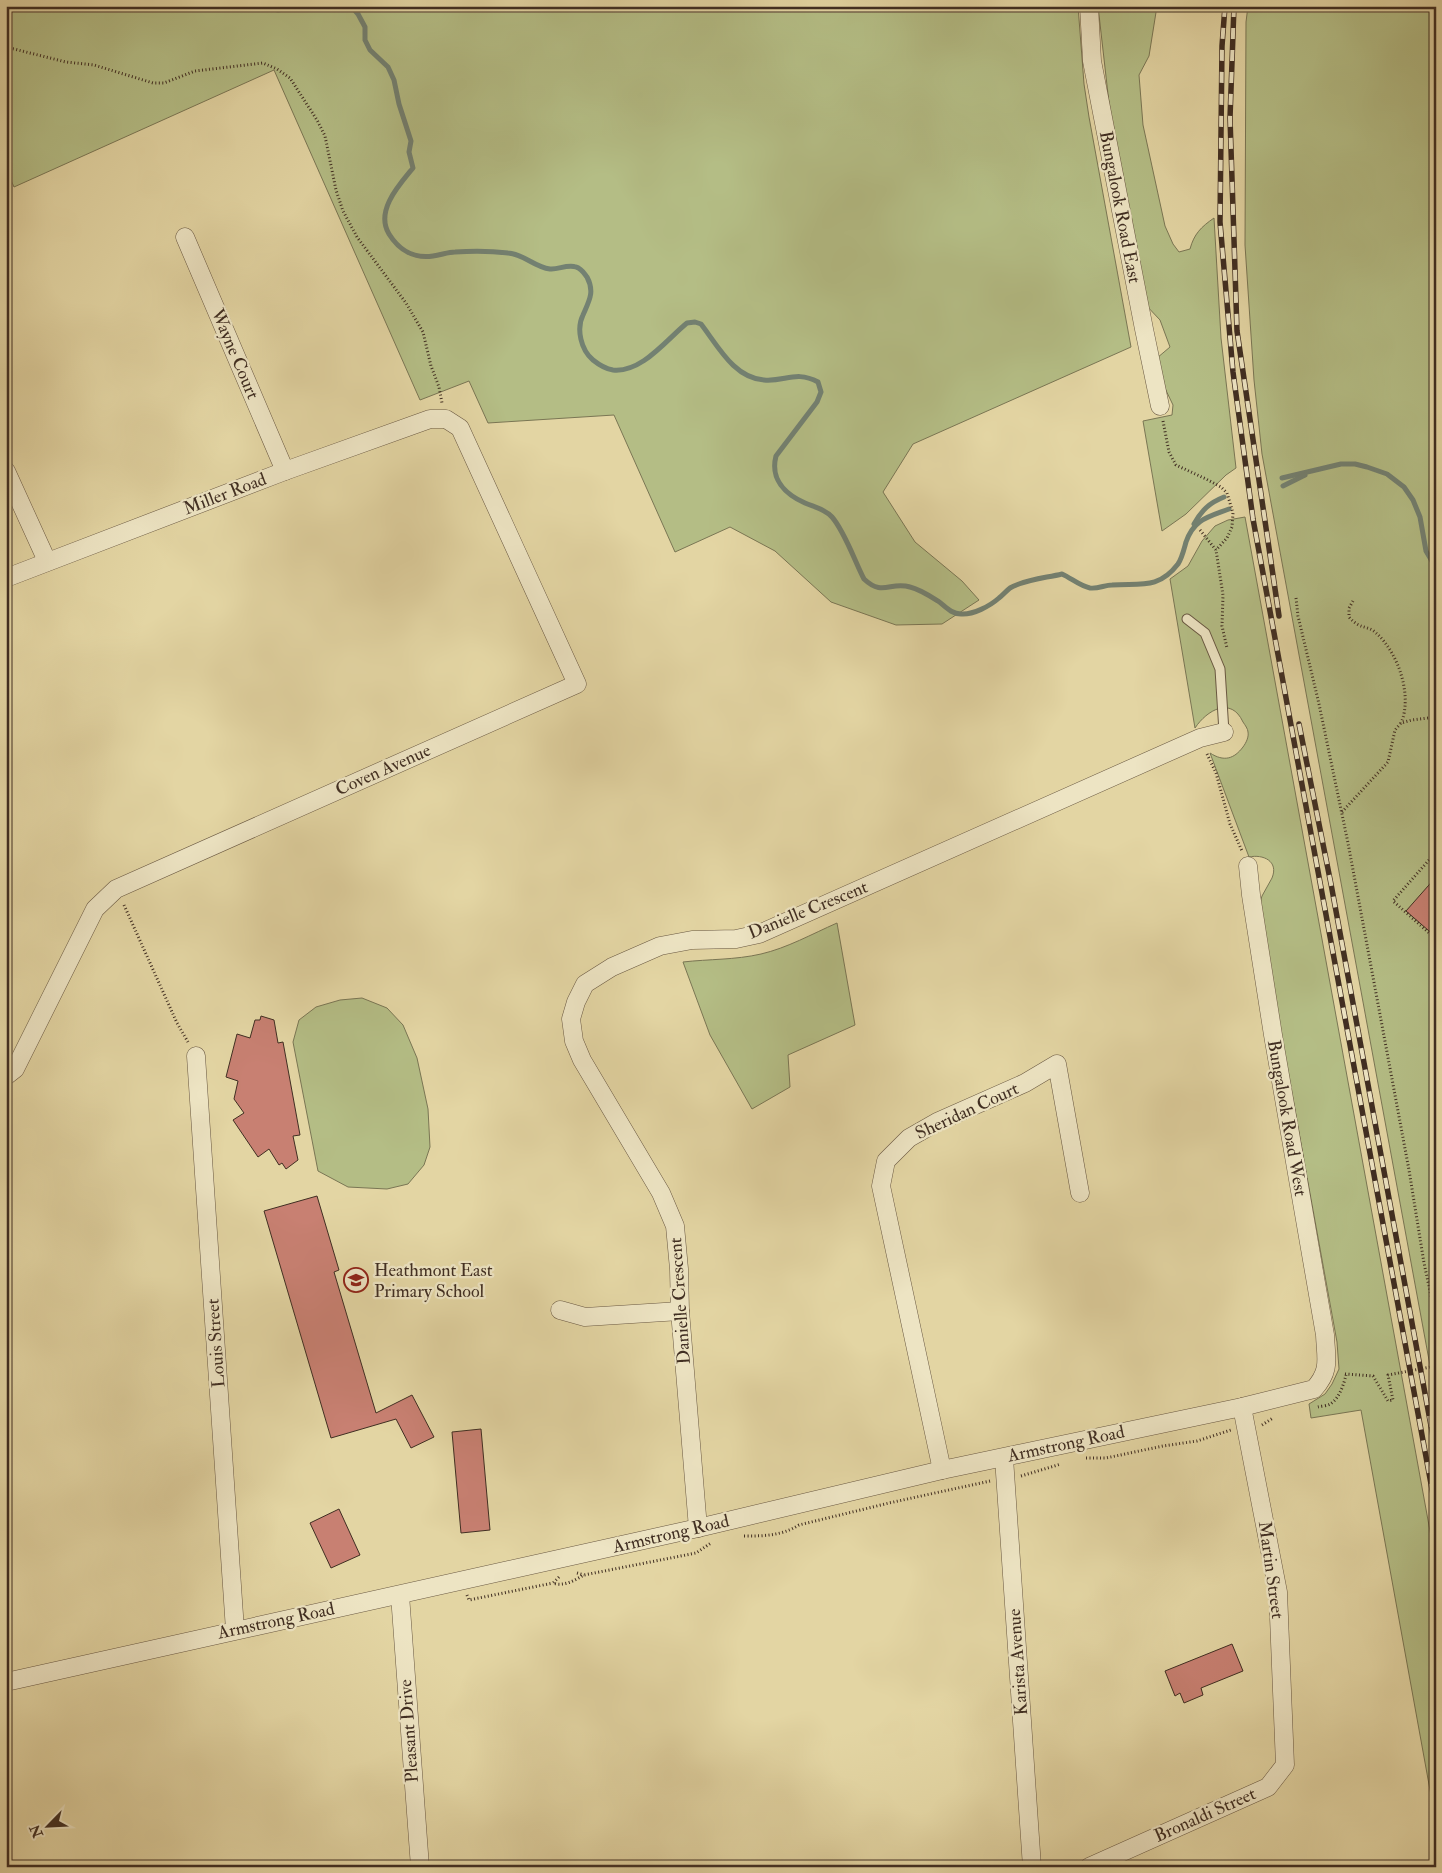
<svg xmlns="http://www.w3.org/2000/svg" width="1442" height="1873" font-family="'IM FELL Double Pica',serif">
<rect width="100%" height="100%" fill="#e3d5a3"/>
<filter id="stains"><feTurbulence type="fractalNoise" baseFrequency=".004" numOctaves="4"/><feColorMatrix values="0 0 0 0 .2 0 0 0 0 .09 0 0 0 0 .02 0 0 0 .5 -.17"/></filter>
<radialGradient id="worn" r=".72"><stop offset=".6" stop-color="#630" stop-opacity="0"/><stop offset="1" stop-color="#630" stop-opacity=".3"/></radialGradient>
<!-- green -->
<g fill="#b4bd85" stroke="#7a7654">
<polygon points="6,6 1078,6 1084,84 1089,117 1131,347 913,444 883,492 915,542 962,581 979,600 942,624 896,625 831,602 775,551 730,527 675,552 614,415 488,423 469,381 420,400 274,70 14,187 6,169"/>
<path d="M 1098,6 L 1157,6 L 1149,56 L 1139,75 L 1143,125 L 1165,226 L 1173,244 L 1179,252 L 1190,249 C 1194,234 1201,227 1214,218 L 1221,338 L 1236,468 L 1226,475 L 1186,514 L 1162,531 L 1143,421 L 1172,415 L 1173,405 L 1162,382 L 1157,358 L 1170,347 L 1160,320 L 1144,303 L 1114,147 Z"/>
<polygon points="1248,6 1436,6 1436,1398 1262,454 1254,380 1245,245 1246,22"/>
<path d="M 1245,517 L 1436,1564 L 1436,1823 L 1361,1410 L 1311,1418 L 1309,1404 L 1325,1394 L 1332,1384 L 1339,1369 L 1337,1342 L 1259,912 C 1260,907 1260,901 1262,896 C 1265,890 1269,884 1272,878 C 1279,861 1263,854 1249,857 L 1210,753 C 1224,762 1234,759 1243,747 C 1246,743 1249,737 1248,732 C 1248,729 1245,725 1243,722 C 1231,696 1207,710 1195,728 L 1170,579 L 1188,566 L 1202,541 L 1215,526 L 1228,520 Z"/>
<path d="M 837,923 L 855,1025 L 788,1055 L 790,1087 L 752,1109 L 710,1035 L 683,962 C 709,959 735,960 761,954 C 787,948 812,934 837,923 Z"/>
<polygon points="362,998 387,1008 403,1025 417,1058 428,1109 430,1147 424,1165 408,1184 387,1189 348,1187 318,1171 293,1042 299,1020 316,1007 340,1000"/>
</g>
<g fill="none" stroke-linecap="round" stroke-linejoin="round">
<!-- stream -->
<g stroke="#738172" stroke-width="5">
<polyline points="260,6 278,10 297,6"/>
<path d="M 351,6 L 358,14 L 365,27 L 365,40 L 370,50 L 388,67 L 394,80 L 399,104 L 411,141 L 409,152 L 413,168 C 399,185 375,211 389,234 C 399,250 414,259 433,256 C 441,255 448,252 455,252 C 472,251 491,251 508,253 C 524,254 534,267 550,269 C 558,270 567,264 576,267 C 581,268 584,273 587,277 C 595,292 589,301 583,315 C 576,329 581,350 593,360 C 598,364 606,369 613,370 C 642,373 667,339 687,323 L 695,322 L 701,324 C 718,346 734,378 764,380 C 785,382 796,370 818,382 L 821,392 L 817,402 L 776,456 C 770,479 785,494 805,503 C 814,507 825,509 832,517 C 845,532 855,562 864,579 C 883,597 890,581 910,587 C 919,589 930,596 938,601 C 945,606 951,614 961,614 C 973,615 990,606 999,598 C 1003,595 1006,591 1010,588 C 1026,579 1046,578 1062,574 C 1071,578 1080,586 1090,588 C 1098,589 1105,585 1112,585 C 1140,583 1158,590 1178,564 C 1182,558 1184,549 1186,542 C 1194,519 1208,517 1229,509"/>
<polyline points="1282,478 1341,464 1355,464 1367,467 1387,474 1404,487 1413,500 1420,517 1426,551 1436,568"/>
<polyline points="1283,486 1305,475"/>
<path d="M 1194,524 C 1202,510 1209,503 1224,497"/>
</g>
</g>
<!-- building -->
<g fill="#c88072" stroke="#402e22">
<polygon points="1436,877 1436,937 1406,911"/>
<polygon points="261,1016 274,1020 278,1043 283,1042 300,1135 293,1136 298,1160 286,1169 282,1163 279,1165 269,1149 258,1157 233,1120 244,1113 234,1099 238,1081 226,1077 237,1034 250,1038 255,1020 260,1020"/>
<polygon points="317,1196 339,1270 334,1272 376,1413 412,1395 434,1437 411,1448 396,1419 331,1438 264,1211"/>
<polygon points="481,1429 490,1530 461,1533 452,1432"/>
<polygon points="339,1509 360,1555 331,1568 310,1523"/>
<polygon points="1232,1644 1243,1671 1201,1688 1203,1695 1184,1703 1180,1693 1175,1696 1165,1671"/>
</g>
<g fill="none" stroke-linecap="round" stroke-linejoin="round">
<defs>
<polyline id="lane" points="1187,619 1205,633 1220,669 1224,732"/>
<g id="street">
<polyline points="1089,6 1092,61 1144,329 1160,406"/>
<polyline points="185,237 285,471"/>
<polyline points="6,471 47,561"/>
<polyline points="6,578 285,471 430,419 446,419 460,428 577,684 116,889 95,909 15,1069 6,1076"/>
<polyline points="196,1056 235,1630"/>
<polyline points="560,1310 585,1317 680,1311"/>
<polyline points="1004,1458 1032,1867"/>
<polyline points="942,1470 881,1186 886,1161 909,1138 937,1122 1025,1083 1057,1064 1080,1193"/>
<polyline points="698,1528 680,1311 679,1269 675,1226 661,1193 582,1060 574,1041 571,1019 576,1002 585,984 612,967 660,946 692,940 736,939 759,934 1200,738 1224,732"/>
<polyline points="400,1595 420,1867"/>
<path d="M 6,1682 L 698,1528 L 942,1470 L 1242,1407 L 1314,1389 C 1331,1370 1326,1359 1325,1335 L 1273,1035 L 1251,895 L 1248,866"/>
<polyline points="1089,1867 1268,1787 1285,1765 1278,1592 1242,1407"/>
</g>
</defs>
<!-- lane casing -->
<use href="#lane" stroke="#695842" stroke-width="11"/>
<!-- street casing -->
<use href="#street" stroke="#695842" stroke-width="19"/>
<!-- path -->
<g stroke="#402e22" stroke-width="3" stroke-dasharray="1 2.5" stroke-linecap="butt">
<polyline points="6,47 66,62 94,65 153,83 164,83 195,71 263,63 277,69 290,78 317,120 325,136 336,190 343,211 357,237 406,303 423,332 431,366 439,387 442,403"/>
<polyline points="1163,421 1169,452 1176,465 1206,479 1221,487 1227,493 1233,513 1232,527 1227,538 1216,550"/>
<polyline points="1200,530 1216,550 1223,595 1222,626 1227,648"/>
<polyline points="1296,598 1298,616 1319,704 1348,843 1409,1170 1424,1263 1436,1319"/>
<path d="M 1353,601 L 1349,608 L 1349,617 C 1360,630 1368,625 1376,633 C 1398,652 1413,696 1401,723"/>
<polyline points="1207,754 1216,773 1230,824 1242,851"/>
<polyline points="1342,812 1388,762 1395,730 1401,723 1412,720 1436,717"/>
<polyline points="1436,852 1393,901 1436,939"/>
<polyline points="124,905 177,1023 188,1042"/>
<polyline points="1345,1374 1373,1376 1388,1401 1393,1400 1388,1375 1436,1366"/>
<path d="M 1318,1407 C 1321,1406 1327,1406 1330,1404 C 1339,1399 1344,1384 1346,1375"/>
<polyline points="1262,1425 1273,1418"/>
<polyline points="1086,1458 1106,1458 1163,1446 1197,1441 1231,1430"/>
<polyline points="1021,1476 1061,1464"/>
<path d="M 744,1536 C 764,1536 781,1536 799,1525 L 889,1503 L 990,1481"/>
<polyline points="577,1573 584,1575"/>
<path d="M 559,1577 L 553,1583 C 564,1587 575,1580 584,1575 L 696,1553 L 711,1543"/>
<polyline points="467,1595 469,1600 553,1583"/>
</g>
<!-- lane -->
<use href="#lane" stroke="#ede4c3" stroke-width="9"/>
<!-- street -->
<use href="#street" stroke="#ede4c3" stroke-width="18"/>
<defs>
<g id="rail">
<polyline points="1225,6 1222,46 1220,222 1233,372 1253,519 1436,1511"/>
<polyline points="1234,6 1230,118 1237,331 1279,616"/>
<polyline points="1299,724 1331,884 1436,1453"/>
</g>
</defs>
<!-- rail casing -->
<use href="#rail" stroke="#402e22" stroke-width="5.5"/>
<!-- rail -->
<use href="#rail" stroke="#ede4c3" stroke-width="4" stroke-dasharray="11" stroke-linecap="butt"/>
</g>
<!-- icons -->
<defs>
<symbol id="school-ring" viewBox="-11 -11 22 22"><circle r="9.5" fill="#ede4c3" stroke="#8f2418" stroke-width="1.5"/><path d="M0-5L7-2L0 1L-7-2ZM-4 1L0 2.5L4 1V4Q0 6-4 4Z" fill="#8f2418"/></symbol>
</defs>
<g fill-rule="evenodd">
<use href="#school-ring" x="342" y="1266" width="28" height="28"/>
</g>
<g text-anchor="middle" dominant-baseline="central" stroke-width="4.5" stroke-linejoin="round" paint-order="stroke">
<!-- street labels -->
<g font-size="18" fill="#402e22" stroke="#ede4c3">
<text transform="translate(1120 207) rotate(79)">Bungalook Road East</text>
<text transform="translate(235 354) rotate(67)">Wayne Court</text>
<text transform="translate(225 494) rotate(-21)">Miller Road</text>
<text transform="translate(383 770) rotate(-24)">Coven Avenue</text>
<text transform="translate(808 910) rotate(-22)">Danielle Crescent</text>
<text transform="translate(967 1111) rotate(-25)">Sheridan Court</text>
<text transform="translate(1287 1118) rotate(80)">Bungalook Road West</text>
<text transform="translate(680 1301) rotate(-94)">Danielle Crescent</text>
<text transform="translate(216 1343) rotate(-94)">Louis Street</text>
<text transform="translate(1066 1444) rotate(-12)">Armstrong Road</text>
<text transform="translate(671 1534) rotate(-13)">Armstrong Road</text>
<text transform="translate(1271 1570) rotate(82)">Martin Street</text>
<text transform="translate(276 1621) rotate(-12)">Armstrong Road</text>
<text transform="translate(1018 1662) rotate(-94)">Karista Avenue</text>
<text transform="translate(409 1731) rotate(-94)">Pleasant Drive</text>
<text transform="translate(1205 1815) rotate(-24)">Bronaldi Street</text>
</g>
<!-- poi labels -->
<g font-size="18" fill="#402e22" stroke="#ede4c3" text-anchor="start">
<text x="374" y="1270">Heathmont East<tspan x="374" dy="21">Primary School</tspan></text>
</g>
</g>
<!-- margin -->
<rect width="1442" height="1873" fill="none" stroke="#e3d5a3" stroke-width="25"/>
<rect x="8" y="8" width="1427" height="1858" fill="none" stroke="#402e22" stroke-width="2.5"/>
<rect x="12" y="12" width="1417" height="1848" fill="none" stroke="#402e22"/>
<!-- north arrow -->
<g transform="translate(48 1826) rotate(246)" stroke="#ede4c3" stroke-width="4" paint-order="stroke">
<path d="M0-4L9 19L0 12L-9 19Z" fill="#402e22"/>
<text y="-8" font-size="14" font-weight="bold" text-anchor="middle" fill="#402e22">N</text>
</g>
<rect width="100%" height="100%" filter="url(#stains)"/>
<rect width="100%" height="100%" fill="url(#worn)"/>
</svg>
